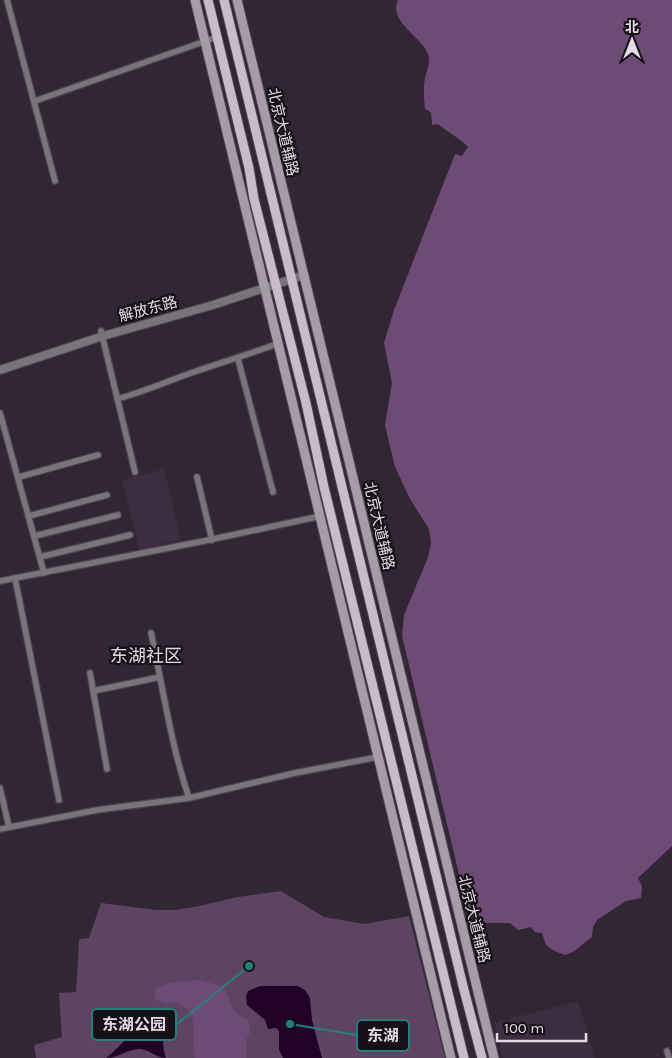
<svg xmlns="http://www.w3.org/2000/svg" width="672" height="1058" font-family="Karla,'Noto Sans SC',sans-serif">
<rect width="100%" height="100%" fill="#312633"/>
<!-- built -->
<g fill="#3d2d40">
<polygon points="164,469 181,539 140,550 122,480"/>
<polygon points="578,1001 595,1058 502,1058 494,1023"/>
</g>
<!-- green -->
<polygon fill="#5d4462" points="281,891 324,917 365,924 409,916 445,1058 36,1058 34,1045 62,1037 59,993 76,992 79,939 89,938 101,903 157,910 175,910 199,906 238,897"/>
<!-- forest -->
<g fill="#6d4b74">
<path d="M 398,0 L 672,0 L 672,846 L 638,878 L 642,886 L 641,898 L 626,901 L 597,920 L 593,927 L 592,937 L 573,952 L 565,955 L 554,951 L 546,945 L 542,933 L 535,932 L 531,927 L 518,930 L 510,923 L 478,923 L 471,915 L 463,891 L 402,636 L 404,615 L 428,557 L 431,543 L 429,529 L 410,499 L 395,467 L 388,438 L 385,425 L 392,383 L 384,343 L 394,310 L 455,154 L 462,156 L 468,147 C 459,137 448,133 438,124 L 432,125 L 431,112 L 425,109 C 424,99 423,88 425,78 C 427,68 432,62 427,52 C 420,36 388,21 398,0 Z"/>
<path d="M 200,980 L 224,987 L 234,1012 L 246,1019 L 249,1022 L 250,1032 L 246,1040 L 246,1058 L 195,1058 C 189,1036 204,1012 174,1002 L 169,1004 L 155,1000 L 155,990 C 166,980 186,982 200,980 Z"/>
</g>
<!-- water -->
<g fill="#210327">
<polygon points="260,986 298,986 305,990 310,998 312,1020 322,1058 283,1058 279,1050 279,1031 276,1028 268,1029 265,1020 247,1005 246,996 248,991"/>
<path d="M 145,1012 L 154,1012 L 164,1021 C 164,1034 161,1045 166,1058 C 157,1058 150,1050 140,1049 C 127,1049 119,1058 106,1058 C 112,1053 123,1043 127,1038 C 133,1029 131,1016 145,1012 Z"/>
</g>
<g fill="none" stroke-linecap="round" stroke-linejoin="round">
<defs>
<g id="minor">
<polyline points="7,0 55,181"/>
<polyline points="35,101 217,37"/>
<polyline points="101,331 135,472"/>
<polyline points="238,359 273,492"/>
<path d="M 117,399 C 143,392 168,381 194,372 C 222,362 251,354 279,343"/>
<polyline points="0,413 44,573"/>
<polyline points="19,477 98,455"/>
<polyline points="197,477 212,540"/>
<polyline points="29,516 107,495"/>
<polyline points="35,536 118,515"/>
<polyline points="40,557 130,535"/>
<polyline points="15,578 59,800"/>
<polyline points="0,581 204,541 321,516"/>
<path d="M 151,633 C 163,688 171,745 189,798"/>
<polyline points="90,673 107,769"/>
<polyline points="93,691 160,677"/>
<polyline points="0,788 9,827"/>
<polyline points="0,829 97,810 189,798 295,773 378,757"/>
<polyline points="667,1051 669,1058"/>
</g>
<polyline id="tertiary" points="0,370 103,336 213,305 304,275"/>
<g id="secondary">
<polyline points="195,0 451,1058"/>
<polyline points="237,0 494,1058"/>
</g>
<g id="primary">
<polyline points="208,0 249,168 254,199 306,403 324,487 464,1058"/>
<polyline points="224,0 464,990 482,1058"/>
</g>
</defs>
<!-- minor casing -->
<use href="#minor" stroke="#4d434f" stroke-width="8"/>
<!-- tertiary casing -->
<use href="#tertiary" stroke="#4d434f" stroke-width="10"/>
<!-- secondary casing -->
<use href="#secondary" stroke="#4d434f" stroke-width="11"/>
<!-- primary casing -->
<use href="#primary" stroke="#4d434f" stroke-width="11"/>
<!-- minor -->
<use href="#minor" stroke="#79737a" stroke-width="5.5"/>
<!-- tertiary -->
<use href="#tertiary" stroke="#79737a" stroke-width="8"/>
<!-- secondary -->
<use href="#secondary" stroke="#a69ca7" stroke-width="9"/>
<!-- primary -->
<use href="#primary" stroke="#c8bcca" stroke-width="9"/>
</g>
<g text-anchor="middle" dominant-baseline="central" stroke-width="4.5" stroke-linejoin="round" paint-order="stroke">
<!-- street labels -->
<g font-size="15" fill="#e1dae3" stroke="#161117">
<text transform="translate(283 132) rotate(77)">北京大道辅路</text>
<text transform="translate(148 309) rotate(-15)">解放东路</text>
<text transform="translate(379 526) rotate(77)">北京大道辅路</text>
<text transform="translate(474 919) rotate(76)">北京大道辅路</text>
</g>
<!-- quarter labels -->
<g font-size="18" fill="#e1dae3" stroke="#161117">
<text x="146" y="656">东湖社区</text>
</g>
</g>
<!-- callouts -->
<path fill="none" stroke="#24807a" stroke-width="2" d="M249 966L176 1025M290 1024L357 1035"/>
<g fill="#24807a" stroke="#161117" stroke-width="2">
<circle cx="249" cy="966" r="5"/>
<circle cx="290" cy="1024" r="5"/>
</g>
<g fill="#161117" stroke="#24807a" stroke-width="2">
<rect x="92" y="1009" width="84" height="31" rx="5"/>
<rect x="357" y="1020" width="52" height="31" rx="5"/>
</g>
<g font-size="16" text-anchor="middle" font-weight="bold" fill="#e1dae3">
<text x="134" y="1030">东湖公园</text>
<text x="383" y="1041">东湖</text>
</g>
<!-- north arrow -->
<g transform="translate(632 40)" stroke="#161117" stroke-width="4" paint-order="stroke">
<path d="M0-4L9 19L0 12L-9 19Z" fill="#e1dae3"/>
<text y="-8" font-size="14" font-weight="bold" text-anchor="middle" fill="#e1dae3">北</text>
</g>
<!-- scale -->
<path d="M497 1033v8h89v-8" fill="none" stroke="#e1dae3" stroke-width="2.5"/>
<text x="504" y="1033" font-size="15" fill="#e1dae3" stroke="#161117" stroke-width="4" paint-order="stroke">100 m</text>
</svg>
